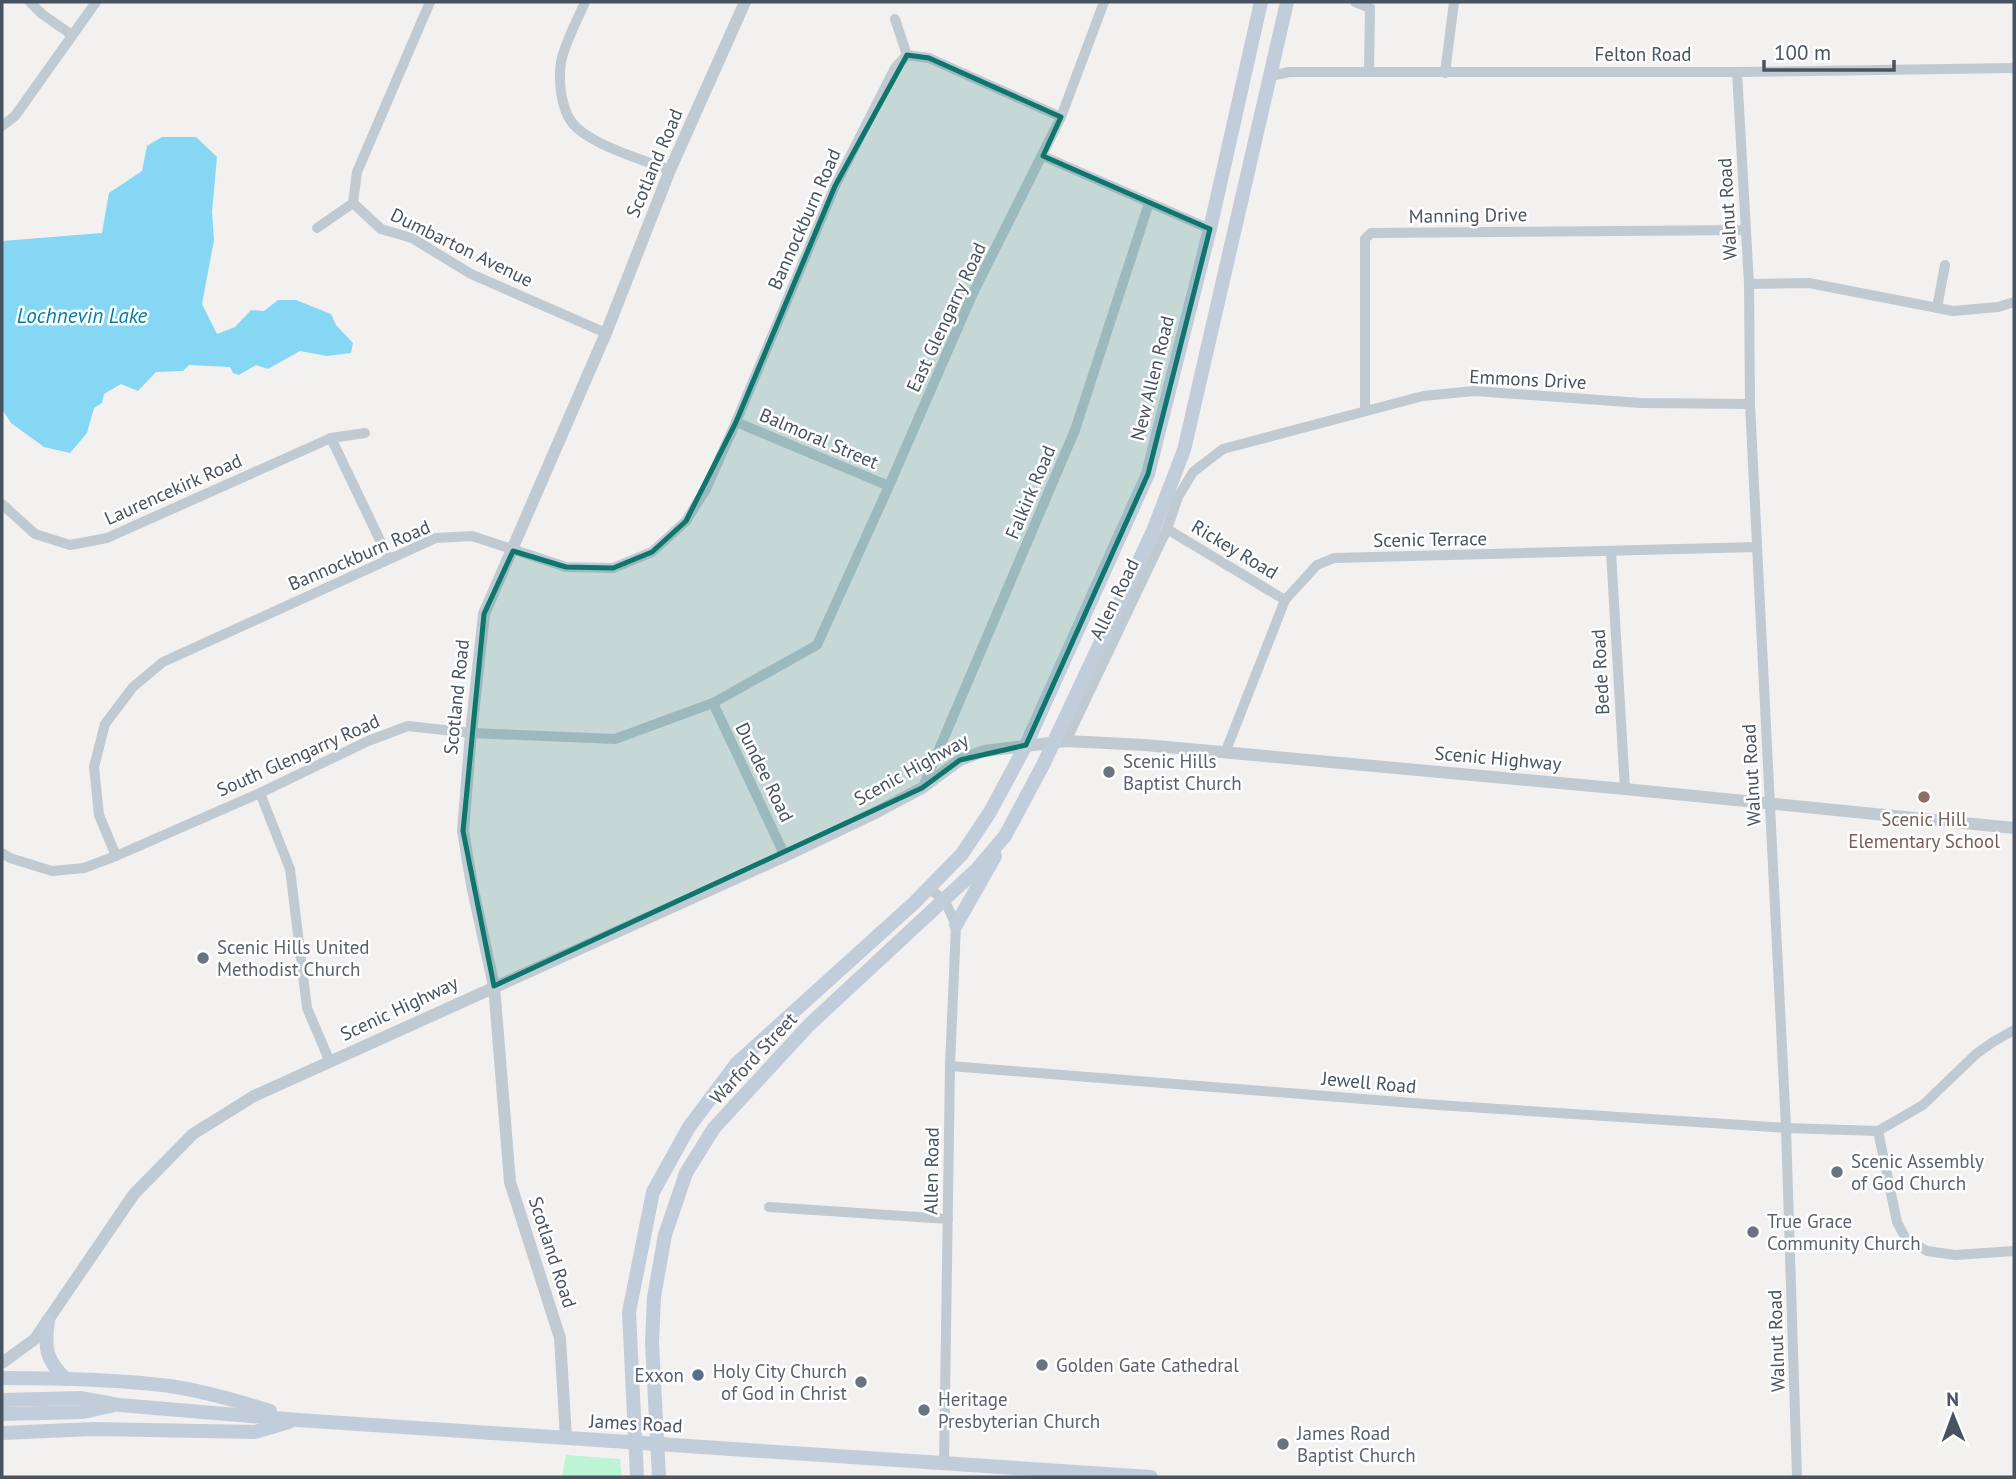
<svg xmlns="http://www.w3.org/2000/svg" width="2016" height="1479" font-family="'PT Sans',sans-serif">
<rect width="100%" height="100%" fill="#f3f1f0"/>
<!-- green -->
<polygon fill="#bcf4d5" points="566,1455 620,1459 622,1477 562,1477"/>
<!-- water -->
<polygon fill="#85d7f4" points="162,137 196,137 217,157 212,212 214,240 202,304 217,334 235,327 251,310 264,311 278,300 296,300 331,314 336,325 353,343 351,353 327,356 300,351 268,369 256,365 239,375 233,373 230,367 189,365 183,371 156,372 138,391 121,384 104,394 102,403 94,408 87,433 70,453 44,447 11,423 2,409 2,241 102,233 109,193 142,171 147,146"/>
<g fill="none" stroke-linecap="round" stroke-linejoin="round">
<!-- minor -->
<g stroke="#c0cad3" stroke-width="10">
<polyline points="30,2 42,14 72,35"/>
<path d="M 585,2 C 577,21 565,42 561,62 C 558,82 561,114 577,128 C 598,147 643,160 670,170"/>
<polyline points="1355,2 1370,8 1369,72"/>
<polyline points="895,19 907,55 929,58 1061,117"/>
<polyline points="1737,72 1749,284 1750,404 1786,1128 1797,1477"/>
<polyline points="1445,73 1454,2"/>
<polyline points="1271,76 1289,72 1737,72 2014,68"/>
<polyline points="2,126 15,116 96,2"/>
<polyline points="1043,156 1210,229"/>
<polyline points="353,203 381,229 412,238 471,274 606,333"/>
<polyline points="353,203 357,172 430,2"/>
<polyline points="317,228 353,203"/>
<polyline points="1749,284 1809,283 1953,311 1998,307 2014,302"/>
<polyline points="1937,308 1945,265"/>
<polyline points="1365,410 1365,239 1371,233 1745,230"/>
<polyline points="736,422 889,486"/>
<polyline points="331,438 389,559"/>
<polyline points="2,504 35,534 70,545 107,538 331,438 365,433"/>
<polyline points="1167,529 1285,600"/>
<polyline points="1611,552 1625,789"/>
<polyline points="713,703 785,856"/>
<polyline points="1066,741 1167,529 1178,497 1193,472 1223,449 1423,396 1474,391 1641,403 1750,404"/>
<polyline points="1225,753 1285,600 1317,565 1334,558 1757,547"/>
<polyline points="923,787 1075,430 1149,203"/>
<polyline points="260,793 290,869 307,1008 330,1062"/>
<polyline points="2,853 10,858 52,871 84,868 116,856 260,793 368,741 408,726 471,733 615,739 713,703 817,645 889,486 973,293 1061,117 1104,2"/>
<polyline points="116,856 99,815 94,767 105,724 133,687 163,662 436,538 472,536 566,567 613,568 652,552 686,521 706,489 736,422 835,186 895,68 907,55"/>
<polyline points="930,889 945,901 956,925 950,1066 944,1464"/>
<polyline points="950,1066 1438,1105 1786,1128 1878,1131 1923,1105 1976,1054 1993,1042 2014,1030"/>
<polyline points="1878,1131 1897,1222 1906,1239 1927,1251 1955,1255 2014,1251"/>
<polyline points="769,1207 948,1219"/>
</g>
<!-- tertiary -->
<g stroke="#c0cad3" stroke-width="12">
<polyline points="2,1363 35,1339 134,1194 193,1134 254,1096 785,856 877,812 922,788 960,760 984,751 1066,741 1145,745 1625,789 2014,828"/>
<polyline points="566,1438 560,1338 510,1182 494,986 472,885 463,831 471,733 484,614 606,333 670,170 745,2"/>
</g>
<!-- secondary -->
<g stroke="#c2cddb" stroke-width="14">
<polyline points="956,925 995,856"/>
<path d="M 48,1321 C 44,1347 46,1361 66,1379"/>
<path d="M 2,1378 C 58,1378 114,1379 170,1386 C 204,1391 238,1401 270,1411"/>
<polyline points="2,1400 80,1398 119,1405 298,1420 1151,1477"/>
<polyline points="2,1414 83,1412 111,1406"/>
<polyline points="2,1433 94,1429 255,1432 289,1422"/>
<polyline points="637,1477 629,1312 653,1192 689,1127 737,1063 914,903 962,854 990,812 1026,745 1148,474 1210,229 1261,2"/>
<polyline points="659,1477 652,1343 654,1297 665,1235 686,1173 714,1128 809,1025 976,870 1005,836 1043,765 1153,531 1184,450 1287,2"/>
</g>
</g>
<!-- marked area -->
<path fill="#0f766e" fill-opacity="0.2" stroke="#0f766e" stroke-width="5" stroke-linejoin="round" d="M 907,55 L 929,58 L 1061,117 L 1043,156 L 1210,229 L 1148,474 L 1026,745 L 960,760 L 922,788 L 494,986 L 463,831 L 484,614 L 513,551 L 566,567 L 613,568 L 652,552 L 686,521 L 736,422 L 835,186 Z"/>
<!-- markers -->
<g fill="#6b7280" stroke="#fff" stroke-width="2.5">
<circle cx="1109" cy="772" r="7"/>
<circle cx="203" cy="958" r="7"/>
<circle cx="1837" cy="1172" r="7"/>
<circle cx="1753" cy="1232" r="7"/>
<circle cx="1042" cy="1365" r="7"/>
<circle cx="861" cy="1382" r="7"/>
<circle cx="924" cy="1410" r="7"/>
<circle cx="1283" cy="1444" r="7"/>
</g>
<circle fill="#8d6e63" stroke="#fff" stroke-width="2.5" cx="1924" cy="797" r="7"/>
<circle fill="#5c6f8a" stroke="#fff" stroke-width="2.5" cx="698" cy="1375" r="7"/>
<g text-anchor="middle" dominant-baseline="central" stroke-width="5" stroke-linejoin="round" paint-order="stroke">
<!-- street labels -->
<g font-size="19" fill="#475360" stroke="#fff">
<text x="1643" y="54">Felton Road</text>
<text transform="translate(654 163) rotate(-67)">Scotland Road</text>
<text transform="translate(1727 209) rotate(-93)">Walnut Road</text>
<text transform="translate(1468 215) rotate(-1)">Manning Drive</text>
<text transform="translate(804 219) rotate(-66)">Bannockburn Road</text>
<text transform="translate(462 247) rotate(26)">Dumbarton Avenue</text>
<text transform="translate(946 317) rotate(-65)">East Glengarry Road</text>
<text transform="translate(1152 378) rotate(-76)">New Allen Road</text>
<text transform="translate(1528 379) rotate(3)">Emmons Drive</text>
<text transform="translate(819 438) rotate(23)">Balmoral Street</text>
<text transform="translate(173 489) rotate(-24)">Laurencekirk Road</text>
<text transform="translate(1030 492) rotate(-67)">Falkirk Road</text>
<text transform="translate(1430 539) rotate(-1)">Scenic Terrace</text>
<text transform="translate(1235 549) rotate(31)">Rickey Road</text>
<text transform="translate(359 555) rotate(-23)">Bannockburn Road</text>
<text transform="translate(1114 599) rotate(-64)">Allen Road</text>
<text transform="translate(1600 672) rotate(-93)">Bede Road</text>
<text transform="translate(456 697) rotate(-84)">Scotland Road</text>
<text transform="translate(298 755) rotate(-24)">South Glengarry Road</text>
<text transform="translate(1498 758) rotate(5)">Scenic Highway</text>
<text transform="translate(911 769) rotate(-29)">Scenic Highway</text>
<text transform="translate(765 772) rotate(64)">Dundee Road</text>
<text transform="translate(1751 775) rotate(-93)">Walnut Road</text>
<text transform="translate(399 1008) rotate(-25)">Scenic Highway</text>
<text transform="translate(753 1058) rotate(-47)">Warford Street</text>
<text transform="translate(1369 1082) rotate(5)">Jewell Road</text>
<text transform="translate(931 1171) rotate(-89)">Allen Road</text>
<text transform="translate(553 1252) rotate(72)">Scotland Road</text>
<text transform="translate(1776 1341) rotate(-92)">Walnut Road</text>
<text transform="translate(636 1423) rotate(3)">James Road</text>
</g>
<!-- worship labels -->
<g font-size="19" fill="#5b616d" stroke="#fff" text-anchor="start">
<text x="1123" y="761">Scenic Hills<tspan x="1123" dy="22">Baptist Church</tspan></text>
<text x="217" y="947">Scenic Hills United<tspan x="217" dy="22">Methodist Church</tspan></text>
<text x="1851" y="1161">Scenic Assembly<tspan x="1851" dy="22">of God Church</tspan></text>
<text x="1767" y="1221">True Grace<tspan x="1767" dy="22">Community Church</tspan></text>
<text x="1056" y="1365">Golden Gate Cathedral</text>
<text x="847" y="1371" text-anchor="end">Holy City Church<tspan x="847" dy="22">of God in Christ</tspan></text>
<text x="938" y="1399">Heritage<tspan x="938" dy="22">Presbyterian Church</tspan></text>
<text x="1297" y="1433">James Road<tspan x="1297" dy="22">Baptist Church</tspan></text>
</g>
<!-- education labels -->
<g font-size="19" fill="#785e54" stroke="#fff">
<text x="1924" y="819">Scenic Hill<tspan x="1924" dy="22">Elementary School</tspan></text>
</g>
<!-- service labels -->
<g font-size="19" fill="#4e5e75" stroke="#fff" text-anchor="end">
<text x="684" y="1375">Exxon</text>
</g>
<!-- water labels -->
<g font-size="21" font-style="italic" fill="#027da9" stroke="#fff">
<text x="82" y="315">Lochnevin Lake</text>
</g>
</g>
<!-- border -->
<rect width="2016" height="1479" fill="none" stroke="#475360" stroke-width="7"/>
<!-- north arrow -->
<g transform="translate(1953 1416) rotate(359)" stroke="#ffffff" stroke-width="5" paint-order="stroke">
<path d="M0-5L12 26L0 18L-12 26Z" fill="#475360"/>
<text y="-10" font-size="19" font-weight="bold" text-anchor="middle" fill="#475360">N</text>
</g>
<!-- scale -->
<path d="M1764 60v10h130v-10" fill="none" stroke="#475360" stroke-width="3.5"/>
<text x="1774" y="60" font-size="21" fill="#475360" stroke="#ffffff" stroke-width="5" paint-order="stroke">100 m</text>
</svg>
